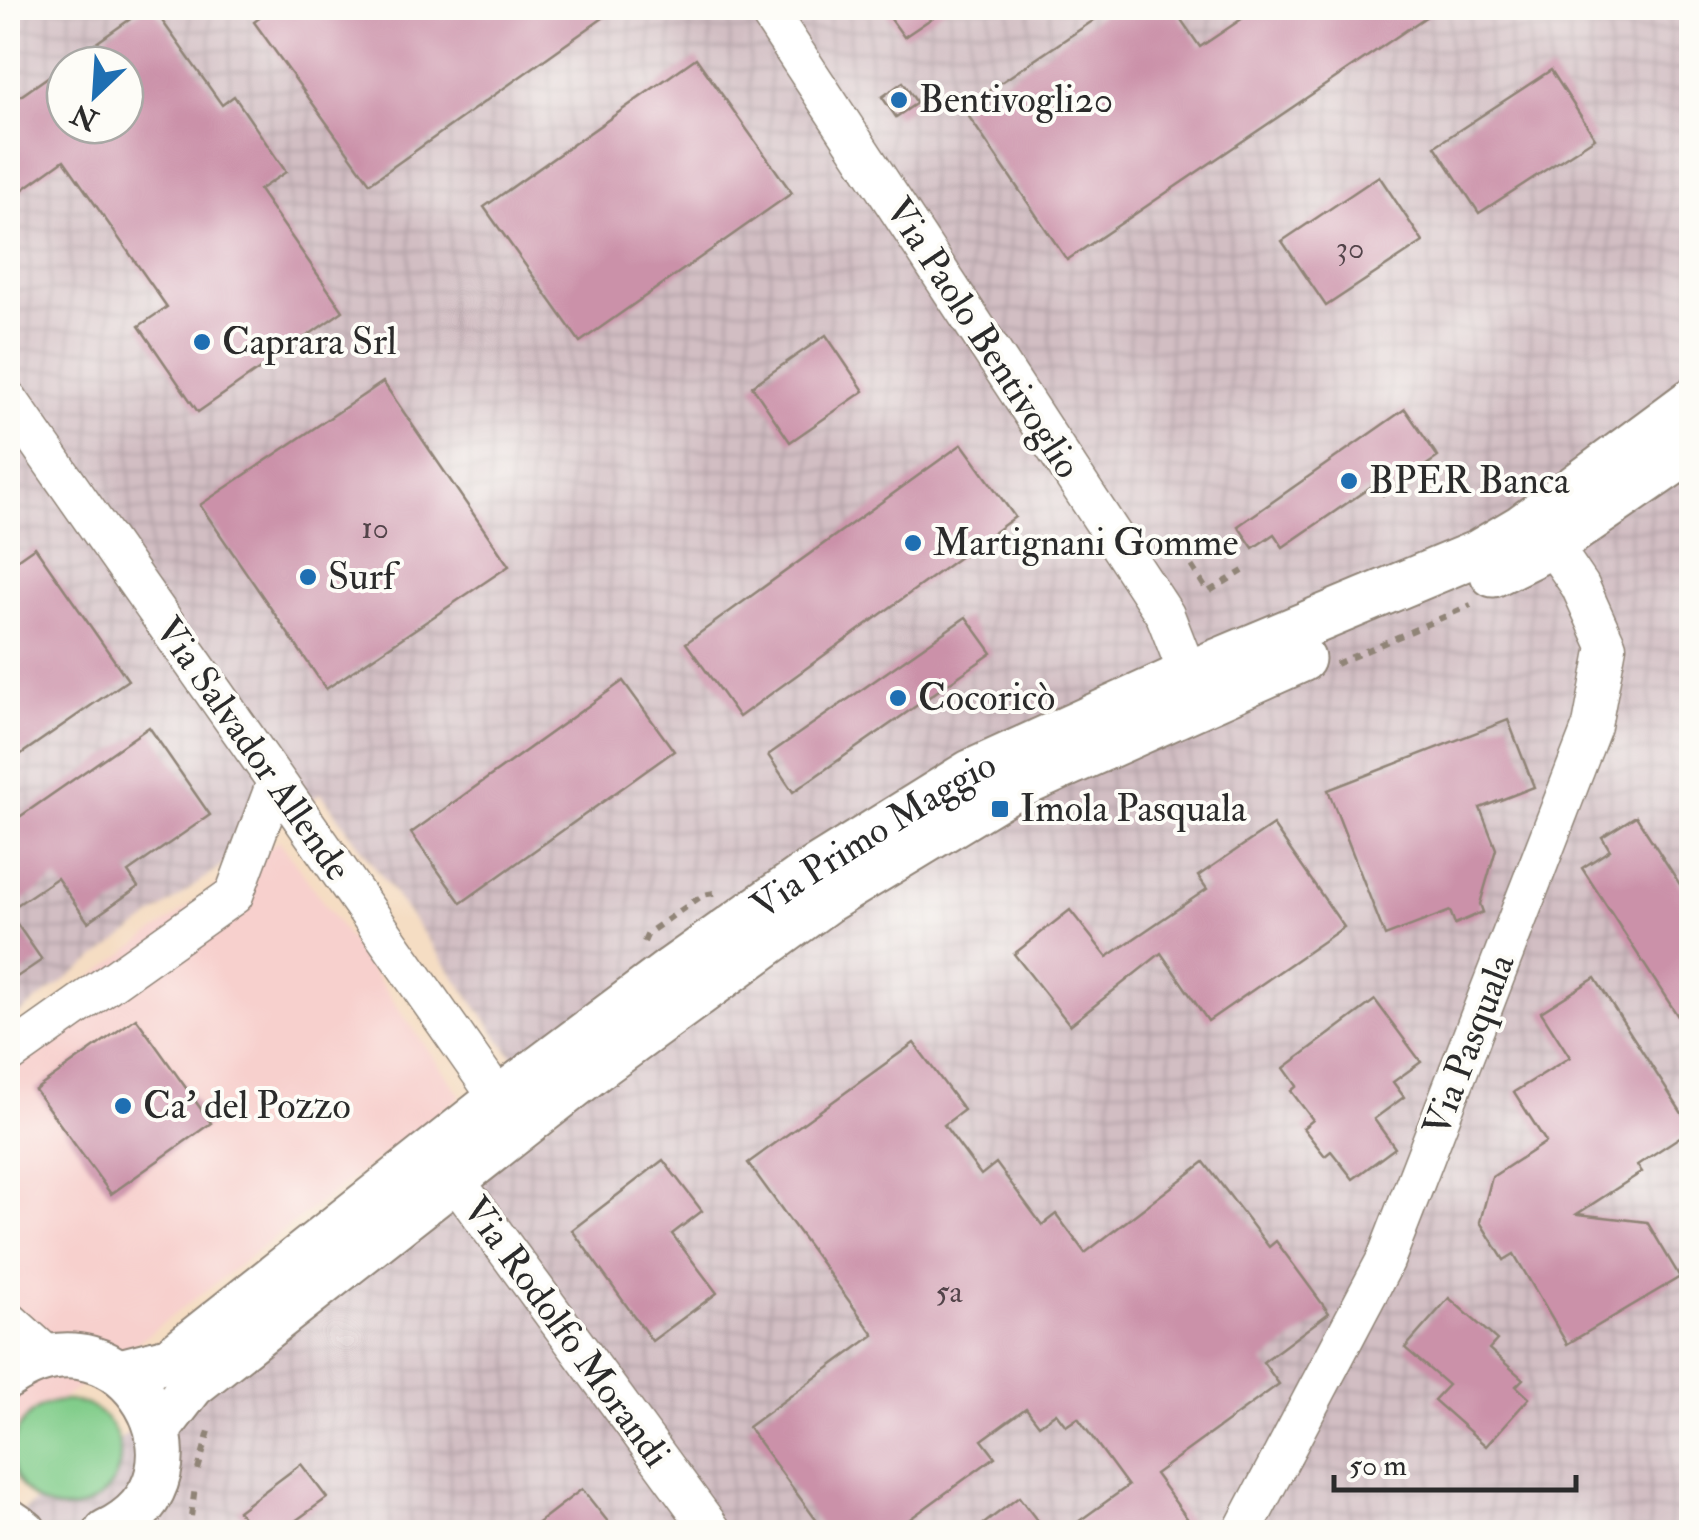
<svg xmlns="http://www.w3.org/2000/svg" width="1699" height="1540" font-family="'IM FELL Double Pica',serif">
<defs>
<pattern id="industrial-grid" width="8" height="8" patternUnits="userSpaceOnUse" patternTransform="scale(2.5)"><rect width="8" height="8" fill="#d2bec3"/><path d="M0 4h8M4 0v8" fill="none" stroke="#b4a3a8"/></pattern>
</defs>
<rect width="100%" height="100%" fill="#fdfcf7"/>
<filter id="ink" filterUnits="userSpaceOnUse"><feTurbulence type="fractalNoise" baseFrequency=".01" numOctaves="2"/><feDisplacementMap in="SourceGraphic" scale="20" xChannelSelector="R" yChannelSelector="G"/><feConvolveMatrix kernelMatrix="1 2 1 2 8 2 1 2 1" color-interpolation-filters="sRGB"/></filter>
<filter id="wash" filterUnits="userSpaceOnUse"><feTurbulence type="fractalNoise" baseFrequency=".0048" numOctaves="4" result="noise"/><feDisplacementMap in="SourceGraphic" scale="40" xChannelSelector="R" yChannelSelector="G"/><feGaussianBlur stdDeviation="2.25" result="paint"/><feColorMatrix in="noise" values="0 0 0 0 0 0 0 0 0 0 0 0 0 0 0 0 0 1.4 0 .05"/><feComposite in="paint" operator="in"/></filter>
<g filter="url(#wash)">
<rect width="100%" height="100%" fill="#f5ddc3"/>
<!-- built -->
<polygon fill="#f7d0cd" points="279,840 461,1096 8,1441 8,1039"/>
<!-- industrial -->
<path fill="url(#industrial-grid)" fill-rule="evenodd" d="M 8,8 L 1691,8 L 1691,1532 L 8,1532 L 8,1522 L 556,1116 L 321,793 L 8,1022 ZM 65,65 L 125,65 L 125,125 L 65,125 Z"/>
<!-- grass -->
<circle fill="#82cd8b" stroke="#567c5b" stroke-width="2.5" cx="66" cy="1455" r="54"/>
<g id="blocks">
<!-- building -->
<g fill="#cb91a9" fill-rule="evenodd">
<path d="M 146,8 L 153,8 L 222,105 L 234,96 L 286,172 L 259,190 L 343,311 L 198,412 L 139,326 L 167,307 L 64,160 L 8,200 L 8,105 ZM 65,65 L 125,65 L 125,125 L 65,125 Z"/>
<polygon points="273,8 617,8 370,183 254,22"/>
<polygon points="883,8 947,8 904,37"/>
<polygon points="1112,8 1173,8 1200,47 1258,8 1439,8 1067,260 963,108"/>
<polygon points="696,58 792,193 580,342 484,207"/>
<polygon points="1551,70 1595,138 1479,213 1435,146"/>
<polygon points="903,82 917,103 896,117 882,97"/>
<polygon points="1379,176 1423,242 1326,306 1282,241"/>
<polygon points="826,335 864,391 790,442 752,386"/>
<polygon points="383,382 509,566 326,689 200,505"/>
<polygon points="1405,409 1438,457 1383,495 1375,484 1283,547 1274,534 1253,548 1238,526"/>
<polygon points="962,444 1015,517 739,717 686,643"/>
<polygon points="35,547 128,680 8,763 8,566"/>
<polygon points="966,617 992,653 793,792 768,755"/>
<polygon points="623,681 674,751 461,903 411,833"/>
<polygon points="1508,720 1534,787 1480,808 1496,849 1480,904 1483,912 1455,924 1450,911 1385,936 1328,790"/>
<polygon points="149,727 210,815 128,872 138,887 88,922 57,878 8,911 42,960 8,983 8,825"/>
<polygon points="1636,816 1692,903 1692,1038 1582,868 1610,850 1602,837"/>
<polygon points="1273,825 1344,927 1208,1021 1161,953 1070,1025 1014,954 1070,910 1107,957 1207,889 1198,876"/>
<polygon points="1595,978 1692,1129 1637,1165 1642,1172 1577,1214 1647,1222 1680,1277 1567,1344 1514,1254 1504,1260 1480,1222 1492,1177 1546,1142 1514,1092 1570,1057 1541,1012"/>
<polygon points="1375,1000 1421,1062 1393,1082 1404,1097 1374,1119 1395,1148 1353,1179 1331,1151 1325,1156 1303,1128 1313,1120 1291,1091 1297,1086 1284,1068"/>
<polygon points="136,1018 211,1123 111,1194 35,1090"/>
<polygon points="914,1043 964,1110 944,1125 981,1175 996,1163 1042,1225 1056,1214 1085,1253 1204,1162 1269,1247 1276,1241 1329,1313 1263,1362 1279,1384 1155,1474 1197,1532 1064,1532 1128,1486 1078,1418 1066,1426 1056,1413 1039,1425 1026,1408 982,1440 995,1457 892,1532 825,1532 748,1427 874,1335 748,1163"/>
<polygon points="663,1160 702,1211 672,1234 717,1293 652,1341 572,1230"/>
<polygon points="1449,1298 1497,1340 1489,1349 1523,1379 1516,1386 1529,1398 1486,1446 1434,1400 1448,1385 1405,1348"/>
<polygon points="301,1464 327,1498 280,1532 254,1532 238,1511"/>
<polygon points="582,1489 616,1532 526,1532"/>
<polygon points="1019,1497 1046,1532 973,1532"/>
</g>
</g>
</g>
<g filter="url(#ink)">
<use href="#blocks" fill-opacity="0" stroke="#908477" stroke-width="2.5"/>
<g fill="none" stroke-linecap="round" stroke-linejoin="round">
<defs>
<g id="minor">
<polyline points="766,8 1165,615 1188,674"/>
<polyline points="8,399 499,1099"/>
<polyline points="8,1055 234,895 276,782"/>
<polyline points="455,1180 713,1532"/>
<polyline points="8,1320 49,1357"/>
<polyline points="1242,1532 1385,1261 1592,726 1607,646 1580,586 1552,545"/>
</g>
<g id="tertiary">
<polyline points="1493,574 1552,545 1692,449"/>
<path id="s1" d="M 120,1372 L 171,1359 L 499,1099 L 673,969 L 803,877 L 970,773 L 1188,674 L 1478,553 L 1522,527 L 1692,401"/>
<path d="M 8,1376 C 125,1296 226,1476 107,1532"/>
<polyline points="158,1429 192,1385 595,1069 827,900 1007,791 1302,659"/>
<polyline points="8,1521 24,1532"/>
</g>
</defs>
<!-- minor casing -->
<use href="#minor" stroke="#908477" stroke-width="41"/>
<!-- tertiary casing -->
<use href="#tertiary" stroke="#908477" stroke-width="49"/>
<!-- path -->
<g stroke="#908477" stroke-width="6" stroke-dasharray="8 8" stroke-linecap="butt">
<polyline points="1183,553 1208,592 1243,571"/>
<polyline points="1336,664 1471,605"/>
<polyline points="644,942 648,933 703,895 714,893"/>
<polyline points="8,1274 17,1287"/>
<polyline points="198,1470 211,1424"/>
<polyline points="189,1532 195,1487"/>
</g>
<!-- minor -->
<use href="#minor" stroke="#fff" stroke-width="38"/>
<!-- tertiary -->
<use href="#tertiary" stroke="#fff" stroke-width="45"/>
</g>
</g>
<!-- markers -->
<g fill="#1f6fb2" stroke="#fdfcf7" stroke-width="4">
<circle cx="899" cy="100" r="10"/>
<circle cx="202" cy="342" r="10"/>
<circle cx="1349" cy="481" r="10"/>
<circle cx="913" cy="543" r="10"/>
<circle cx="308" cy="577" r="10"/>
<circle cx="898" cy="698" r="10"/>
<rect x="990" y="799" width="20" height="20" rx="5"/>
<circle cx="123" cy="1106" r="10"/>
</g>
<g text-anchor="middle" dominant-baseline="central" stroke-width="8" stroke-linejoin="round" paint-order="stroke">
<!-- number labels -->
<g font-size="32" fill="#53444a">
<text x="1350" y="248">30</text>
<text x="375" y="528">10</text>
<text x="949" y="1292">5a</text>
</g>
<!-- poi labels -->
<g font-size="38" fill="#2b2b2b" stroke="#fdfcf7" text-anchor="start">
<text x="919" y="100">Bentivogli20</text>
<text x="222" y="342">Caprara Srl</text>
<text x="1369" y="481">BPER Banca</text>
<text x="933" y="543">Martignani Gomme</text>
<text x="328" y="577">Surf</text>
<text x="918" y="698">Cocoricò</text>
<text x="1020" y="809">Imola Pasquala</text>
<text x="143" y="1106">Ca' del Pozzo</text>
</g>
<!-- street labels -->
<g font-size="38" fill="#2b2b2b" stroke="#fdfcf7">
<text transform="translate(983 338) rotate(57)">Via Paolo Bentivoglio</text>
<text transform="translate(253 749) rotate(55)">Via Salvador Allende</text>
<text stroke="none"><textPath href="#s1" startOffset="930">Via Primo Maggio</textPath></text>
<text transform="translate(1469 1045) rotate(-69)">Via Pasquala</text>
<text transform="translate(566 1332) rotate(54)">Via Rodolfo Morandi</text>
</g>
</g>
<!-- margin -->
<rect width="1699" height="1540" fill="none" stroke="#fdfcf7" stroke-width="40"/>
<!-- north arrow -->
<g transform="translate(95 95) rotate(205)"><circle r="48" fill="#fdfcf7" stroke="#a9a8a5" stroke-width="2.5"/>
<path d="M0-8L18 38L0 25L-18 38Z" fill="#1f6fb2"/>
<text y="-15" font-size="28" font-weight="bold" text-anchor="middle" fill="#2b2b2b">N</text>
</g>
<!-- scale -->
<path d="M1334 1475v15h242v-15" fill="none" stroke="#2b2b2b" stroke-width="5"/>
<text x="1349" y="1475" font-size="30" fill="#2b2b2b" stroke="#fdfcf7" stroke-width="8" paint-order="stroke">50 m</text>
</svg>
